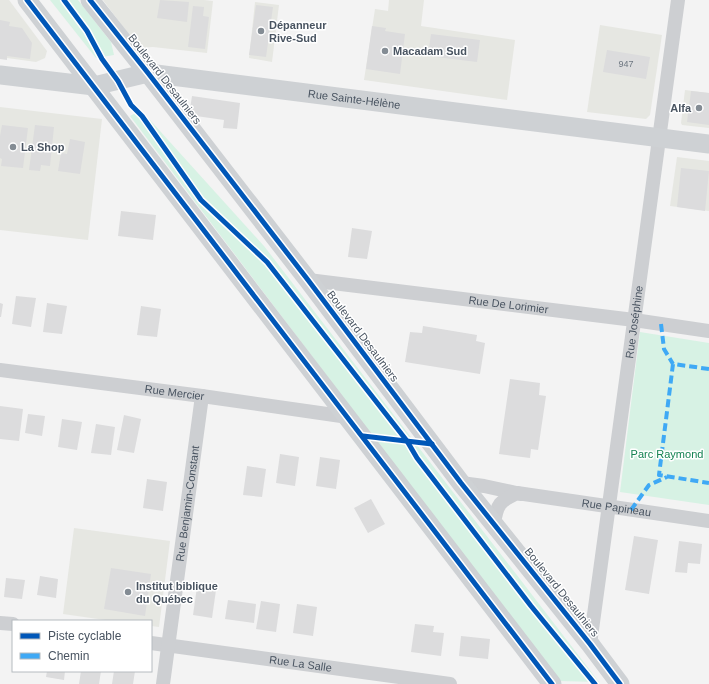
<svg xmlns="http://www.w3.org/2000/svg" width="709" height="684" font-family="Helvetica,sans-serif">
<rect width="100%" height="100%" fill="#f3f3f3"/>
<!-- commercial -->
<g fill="#e6e7e2">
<polygon points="0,0 9,0 47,51 45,58 36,62 0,57"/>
<polygon points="103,0 204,0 213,1 207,53 153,47 139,48"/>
<polygon points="389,0 424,0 421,26 515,40 507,100 364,80 375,9 388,11"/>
<polygon points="255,2 279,5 272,62 249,58"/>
<polygon points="600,25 662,35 650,115 646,119 587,112"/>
<polygon points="685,90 709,93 709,128 682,125 681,123"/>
<polygon points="0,107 102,119 88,240 0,230"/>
<polygon points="677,157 709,161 709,211 670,206"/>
<polygon points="74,528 170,541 159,627 151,626 151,621 112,621 63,614"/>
</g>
<!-- park -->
<g fill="#d7f2e4">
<polygon points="50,0 78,0 111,42 114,55 96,58"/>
<polygon points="141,110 264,246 599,682 558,681 130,116"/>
<polygon points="640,332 709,343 709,505 620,492"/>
</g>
<!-- building -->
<g fill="#dcdcdd">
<polygon points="160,0 189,2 187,22 157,18"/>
<polygon points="256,5 273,7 266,57 249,55"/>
<polygon points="193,6 204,7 203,16 209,17 205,49 188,47"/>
<polygon points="0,20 10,22 9,26 22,28 32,43 30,59 7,56 7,60 0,59"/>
<polygon points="372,26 386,28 385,31 405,34 400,74 366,69"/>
<polygon points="431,34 480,40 477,62 428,56"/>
<polygon points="607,50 650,57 646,79 603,72"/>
<polygon points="691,91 709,93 709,125 687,122"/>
<polygon points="192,96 240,103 237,129 223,128 224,120 189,115"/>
<polygon points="2,125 28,128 23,168 1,166 2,159 0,158 0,136"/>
<polygon points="35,125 54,127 50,166 41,165 40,171 29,170"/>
<polygon points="70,139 85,142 80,174 58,171 61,153 67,154"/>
<polygon points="681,168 709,171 705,211 677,207"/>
<polygon points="121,211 156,215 153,240 118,236"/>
<polygon points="352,228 372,231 367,259 348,257"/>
<polygon points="16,296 36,298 31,327 12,324"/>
<polygon points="0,303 3,304 1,317 0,317"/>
<polygon points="47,303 67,306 62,334 43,332"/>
<polygon points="141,306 161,309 157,337 137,335"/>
<polygon points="423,326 477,335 476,341 485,343 480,374 405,362 410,332 422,333"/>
<polygon points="510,379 540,383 539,395 546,396 538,450 531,449 530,458 499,454"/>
<polygon points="0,406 23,409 19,441 0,439"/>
<polygon points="28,414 45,416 42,436 25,433"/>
<polygon points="124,415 141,419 134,453 117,450"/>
<polygon points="62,419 82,422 77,450 58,447"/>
<polygon points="96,424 115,427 111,455 91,453"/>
<polygon points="280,454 299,457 295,486 276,483"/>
<polygon points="320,457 340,460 336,489 316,486"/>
<polygon points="247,466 266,469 262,497 243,495"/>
<polygon points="147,479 167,482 163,511 143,508"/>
<polygon points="371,499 385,524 368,533 354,508"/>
<polygon points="634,536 658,540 649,594 625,590"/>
<polygon points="679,541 702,544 700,564 688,563 687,573 675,572"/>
<polygon points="111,568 151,574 145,616 104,609"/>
<polygon points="40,576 58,579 56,598 37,595"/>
<polygon points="6,578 25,580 22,599 4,597"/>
<polygon points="197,587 216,590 212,618 193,615"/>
<polygon points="228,600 256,604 254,623 225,619"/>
<polygon points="261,601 280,604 276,632 256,629"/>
<polygon points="297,604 317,607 313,636 293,633"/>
<polygon points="415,624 434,626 433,632 444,633 441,656 411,652"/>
<polygon points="461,636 490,639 488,659 459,656"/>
<polygon points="47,671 65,671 64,680 46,677"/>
<polygon points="81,671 101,671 99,684 79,684"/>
<polygon points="114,671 135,671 133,684 112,684"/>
</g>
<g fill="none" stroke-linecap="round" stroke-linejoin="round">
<!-- street -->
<g stroke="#cdcfd2" stroke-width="14">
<path id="s1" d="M 308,280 L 634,320 L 709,331"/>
<path id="s2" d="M 0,370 L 202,396 L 348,417"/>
<polyline points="461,483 484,486 521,494"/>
<path id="s3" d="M 494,523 C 497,504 500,501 517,493 L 709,521"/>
<polyline points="0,623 13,624"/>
<path id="s4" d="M 151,643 L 450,684"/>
<path id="s5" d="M 590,644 L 678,0"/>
<path id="s6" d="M 163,684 L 202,396"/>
</g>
<!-- secondary -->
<g stroke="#ced1d4" stroke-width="19">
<polyline points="27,0 552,684"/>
<polyline points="90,0 148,73 308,280 461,483 590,644 620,684"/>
<path id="s7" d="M 0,75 L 94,86 L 148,73 L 709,144"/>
</g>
<!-- quiet -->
<g stroke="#3fa9f5" stroke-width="4" stroke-dasharray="8 4" stroke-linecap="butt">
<polyline points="661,324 664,349 673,364"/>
<polyline points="709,369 673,364 659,475 709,483"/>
<polyline points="631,510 649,485 667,477"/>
</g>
<defs>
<g id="cycleway">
<polyline points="27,0 552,684"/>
<polyline points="64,0 87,31 102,59 118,81 131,105 142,116 201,200 267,262 407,441 417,458 531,606 595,684"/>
<polyline points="90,0 148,73 308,280 461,483 590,644 620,684"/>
<polyline points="363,436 432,444"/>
</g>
</defs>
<!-- cycleway casing -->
<use href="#cycleway" stroke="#fff" stroke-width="8"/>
<!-- cycleway -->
<use href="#cycleway" stroke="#0057b8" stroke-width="5"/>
</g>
<!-- markers -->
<g fill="#848c94" stroke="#fff" stroke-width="1.5">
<circle cx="261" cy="31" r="4"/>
<circle cx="385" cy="51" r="4"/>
<circle cx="699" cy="108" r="4"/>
<circle cx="13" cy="147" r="4"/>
<circle cx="128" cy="592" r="4"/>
</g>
<g text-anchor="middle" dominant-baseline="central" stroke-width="3" stroke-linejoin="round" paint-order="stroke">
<!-- number labels -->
<g font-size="9" fill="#6e7781">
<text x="626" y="64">947</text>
</g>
<!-- poi labels -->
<g font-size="11" font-weight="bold" fill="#495461" stroke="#fff" text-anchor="start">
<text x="269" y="25">Dépanneur<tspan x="269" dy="13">Rive-Sud</tspan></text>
<text x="393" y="51">Macadam Sud</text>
<text x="691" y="108" text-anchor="end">Alfa</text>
<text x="21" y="147">La Shop</text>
<text x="136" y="586">Institut biblique<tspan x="136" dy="13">du Québec</tspan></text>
</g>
<!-- street labels -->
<g font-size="11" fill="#495461" stroke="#fff">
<text transform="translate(165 79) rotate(52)">Boulevard Desaulniers</text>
<text stroke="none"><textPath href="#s7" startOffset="358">Rue Sainte-Hélène</textPath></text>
<text stroke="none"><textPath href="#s1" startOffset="202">Rue De Lorimier</textPath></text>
<text stroke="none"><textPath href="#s5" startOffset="325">Rue Joséphine</textPath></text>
<text transform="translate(363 336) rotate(53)">Boulevard Desaulniers</text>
<text stroke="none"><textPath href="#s2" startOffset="176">Rue Mercier</textPath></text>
<text stroke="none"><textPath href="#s6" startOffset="182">Rue Benjamin-Constant</textPath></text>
<text stroke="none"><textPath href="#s3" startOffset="141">Rue Papineau</textPath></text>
<text transform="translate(562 592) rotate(51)">Boulevard Desaulniers</text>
<text stroke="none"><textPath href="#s4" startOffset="151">Rue La Salle</textPath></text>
</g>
<!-- park labels -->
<g font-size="11" fill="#148252" stroke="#fff">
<text x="667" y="454">Parc Raymond</text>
</g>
</g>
<!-- legend -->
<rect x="12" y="620" width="140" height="52" fill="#ffffff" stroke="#b6bbc0"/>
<rect x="20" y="633" width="20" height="6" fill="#0057b8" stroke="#b6bbc0"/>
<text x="48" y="640" font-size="12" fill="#495461">Piste cyclable</text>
<rect x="20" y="653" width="20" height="6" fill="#3fa9f5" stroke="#b6bbc0"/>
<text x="48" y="660" font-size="12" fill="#495461">Chemin</text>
</svg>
